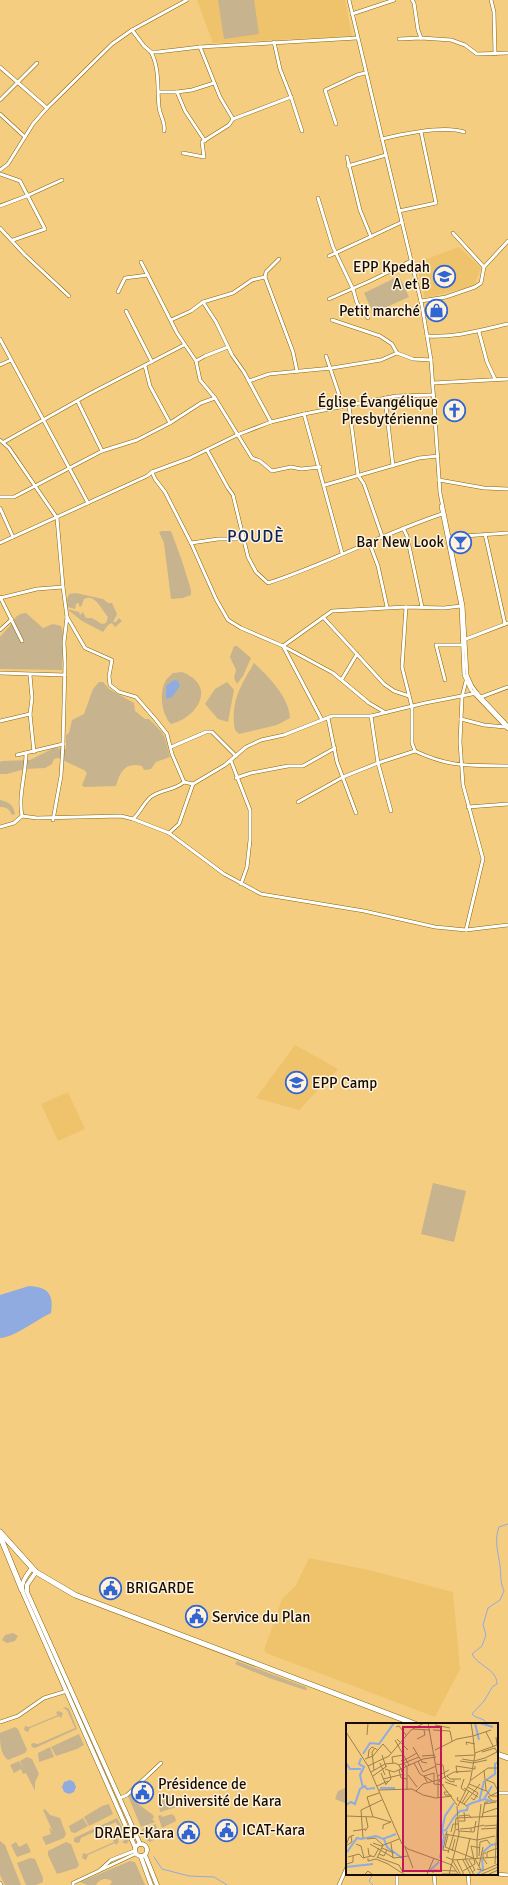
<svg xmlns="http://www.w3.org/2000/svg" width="508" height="1885" font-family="Signika,sans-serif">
<rect width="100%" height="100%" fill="#f5cd80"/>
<!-- built -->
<g fill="#eec36c">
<polygon points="197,0 345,0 352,36 213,43"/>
<polygon points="459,247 481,268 474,286 425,298 416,263"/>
<polygon points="295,1045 338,1069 299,1110 256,1098"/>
<polygon points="68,1092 85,1129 58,1141 41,1104"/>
<polygon points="309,1558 369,1570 453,1592 460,1669 435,1717 266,1653 264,1650 282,1599 296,1585"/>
</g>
<!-- green -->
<g fill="#c7b38d">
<polygon points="218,0 254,0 259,34 224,39"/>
<polygon points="399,276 409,297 373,313 364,293"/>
<polygon points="162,531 171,531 182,561 191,590 191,595 183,598 171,599 164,543 159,532"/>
<path d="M 76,593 L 103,599 L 108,603 L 112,603 L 117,614 L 113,622 L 116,622 L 119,618 L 122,621 L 115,627 L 112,623 L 108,625 L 103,632 L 82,621 L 67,609 L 79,612 L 80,615 L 83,612 L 86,618 L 92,618 L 102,624 L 106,623 L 108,617 C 102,610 95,593 84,599 L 81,607 L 79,606 L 79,603 L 76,604 L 75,609 L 68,607 L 66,603 L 69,594 Z"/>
<path d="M 26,613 L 43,628 L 53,624 L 61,626 L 63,633 L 62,670 L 0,669 L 0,637 C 3,633 6,630 9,627 C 15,619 15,614 26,613 Z"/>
<polygon points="234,646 237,646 251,658 243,676 237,684 234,678 236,670 230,657"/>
<path d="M 254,663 C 269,677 289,697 290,718 L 277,725 L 239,734 L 235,730 C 230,702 240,687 254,663 Z"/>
<path d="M 182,672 C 218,686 197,718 171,724 C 162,715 159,694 165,682 C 166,679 170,676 173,673 Z"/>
<path d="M 99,682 L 103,682 L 109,689 L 134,703 L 135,711 L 145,719 L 149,719 L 161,731 L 165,738 L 170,757 L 156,762 L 151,769 L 144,770 L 142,766 C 125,762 120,772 116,786 L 84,787 L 82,785 L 87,773 L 84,770 L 58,758 L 54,759 L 52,764 L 45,768 L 25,769 L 7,774 L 0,774 L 0,762 L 2,761 L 30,760 L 54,748 L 66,749 L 66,735 L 69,733 L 72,720 L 84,714 L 93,689 Z"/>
<polygon points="227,682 234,690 228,722 218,719 205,704 215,689"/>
<path d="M 0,800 C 9,802 13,804 15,814 L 12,815 C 9,809 7,807 0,807 Z"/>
<polygon points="433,1183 466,1191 454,1242 421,1234"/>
<polygon points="13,1633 18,1636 15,1641 7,1643 2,1640 5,1635"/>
<polygon points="237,1661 306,1687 307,1690 305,1690 269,1678 235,1664"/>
<polygon points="66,1707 69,1709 77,1729 35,1748 32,1747 31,1744 33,1743 38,1744 75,1728 67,1710 63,1708"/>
<polygon points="58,1711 63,1713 61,1718 59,1716 30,1728 28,1732 24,1730 25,1726 29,1727 58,1715 56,1713"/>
<path d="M 15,1727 L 18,1729 L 27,1750 L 25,1753 L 8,1760 C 0,1754 0,1742 0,1733 Z"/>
<polygon points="79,1734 84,1745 77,1749 56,1756 51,1747"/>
<polygon points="50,1747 54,1757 39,1762 38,1753"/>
<polygon points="27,1757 32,1759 39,1774 35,1782 35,1791 26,1773 23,1774 21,1769 14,1773 10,1765 19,1761 24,1769 20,1761"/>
<polygon points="138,1788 140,1791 136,1799 137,1803 153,1815 154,1818 152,1819 155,1822 141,1827 128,1796 135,1790 137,1791"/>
<polygon points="345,1788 347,1788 347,1804 335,1799 338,1791"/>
<polygon points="163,1796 166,1798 170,1796 177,1807 160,1812 159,1805"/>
<polygon points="109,1804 113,1814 89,1826 84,1817 102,1806"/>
<polygon points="45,1809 50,1815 60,1818 66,1834 64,1838 46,1845 42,1837 51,1834 49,1828 50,1828 53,1832 43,1810"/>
<polygon points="172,1814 175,1817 176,1821 162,1828 158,1816 161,1815 162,1817"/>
<polygon points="83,1818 88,1826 75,1833 71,1832 69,1826"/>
<polygon points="117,1818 129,1841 126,1844 122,1842 125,1840 116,1822 81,1838 79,1843 74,1842 74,1838"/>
<polygon points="156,1824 159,1837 150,1842 145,1839 142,1829"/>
<polygon points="116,1838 119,1841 116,1845 115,1843 88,1855 86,1860 82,1858 83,1853 87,1854 114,1842 113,1840"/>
<polygon points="0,1841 5,1845 21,1885 5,1885 0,1875"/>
<polygon points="16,1842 19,1847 27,1843 31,1852 17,1857 11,1845"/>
<polygon points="66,1842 71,1844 79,1865 77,1868 57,1874 48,1855 48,1851"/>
<polygon points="30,1858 35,1859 43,1878 43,1882 36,1885 26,1885 17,1863"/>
<path d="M 130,1861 L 135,1862 L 145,1885 L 110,1885 L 112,1881 C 106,1877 99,1879 96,1885 L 87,1885 L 80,1882 Z"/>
</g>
<!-- water -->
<g fill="#8fabe0">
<polygon points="174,680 178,681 180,686 172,697 166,699 166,686"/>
<path d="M 29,1286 C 48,1287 54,1294 51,1313 C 36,1320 15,1337 0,1338 L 0,1295 Z"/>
<polygon points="70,1780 74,1782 76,1787 74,1792 69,1794 64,1792 62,1787 64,1782"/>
</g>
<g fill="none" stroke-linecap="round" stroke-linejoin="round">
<!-- stream -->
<g stroke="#8fabe0" stroke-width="1">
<path d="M 487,1724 L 484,1720 L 474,1716 L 472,1714 L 484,1701 L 493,1686 L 497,1684 C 497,1669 478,1666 472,1654 L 482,1646 L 486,1635 L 483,1625 L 488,1608 L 500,1600 L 504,1591 C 500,1582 501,1575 500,1566 C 498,1551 494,1541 499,1527 L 508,1524"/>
<polyline points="154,1857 162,1869 189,1876 214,1877 227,1885"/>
<polyline points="373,1874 369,1881 373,1885"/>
</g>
<defs>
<g id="minor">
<polyline points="349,0 422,306 431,360 440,493 463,606 467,675 472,686 477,693 508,726"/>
<polyline points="412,0 414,3 418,30 421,38"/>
<polyline points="491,0 494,12 495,54"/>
<polyline points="352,14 394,0"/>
<polyline points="132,30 144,46 151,52 158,52 200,47 357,38"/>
<polyline points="399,39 421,38 451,40 465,45 477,54 508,53"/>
<polyline points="200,47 220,97 233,119"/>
<path d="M 151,52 C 160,69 157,88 159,107 C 160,116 166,123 164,131"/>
<polyline points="0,67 47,108"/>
<polyline points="159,92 177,92"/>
<polyline points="291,97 302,131"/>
<polyline points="0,100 37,63"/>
<polyline points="0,114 25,137"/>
<polyline points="336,124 325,90 357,75 365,73"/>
<path d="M 382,139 C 403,134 443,125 464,132"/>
<polyline points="205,141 185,111 177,92 192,90 214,83"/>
<polyline points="183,153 204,157 202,142 229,125 233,119 291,97 280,69 274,42"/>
<polyline points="347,157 360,210 371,237"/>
<polyline points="348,166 386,155"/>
<polyline points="0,170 8,164 33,124 47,108 112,44 132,30 187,0"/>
<polyline points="0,174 20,181 45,229 13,240"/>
<polyline points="318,198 333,247 353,289 357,303 368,318"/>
<polyline points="0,206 29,195 62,180"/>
<polyline points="399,211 436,203 421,132"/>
<polyline points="0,228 25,255 69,296"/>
<polyline points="453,233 484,267"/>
<polyline points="329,256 402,222"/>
<polyline points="141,262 177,333 196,361 200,380 215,398 252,458 260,461 272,471 291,467 301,469 320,467"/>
<polyline points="265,277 293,352 297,371"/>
<polyline points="118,292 125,278 148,275"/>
<polyline points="329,299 370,281 411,261"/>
<polyline points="421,301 446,297 475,287 481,283 484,267 508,241"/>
<polyline points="203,302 216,322 232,355 244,372 271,422"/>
<polyline points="126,311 152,362"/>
<polyline points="171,320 191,311 203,302 233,293 252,280 265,277 266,272 279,259"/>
<polyline points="332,320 380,336 392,344 397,353"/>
<polyline points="479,332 487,362 495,379"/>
<path d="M 427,336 C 455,338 481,330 508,324"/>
<polyline points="0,339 88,503"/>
<polyline points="326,356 343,406"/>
<polyline points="196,361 205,356 228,347"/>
<polyline points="0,365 11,360"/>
<polyline points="145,366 150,386 170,423"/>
<polyline points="249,381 269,374 332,368 381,360 397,353 413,359 431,360"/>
<polyline points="433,383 508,379"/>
<polyline points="385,398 393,466"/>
<polyline points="78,402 102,451"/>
<polyline points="349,406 358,475 364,484 382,536"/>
<polyline points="304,414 342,553"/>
<polyline points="0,440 9,448 57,518 63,587 67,617 64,642 65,664 63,744 61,776 53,820"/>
<polyline points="4,442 91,393 184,345"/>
<path d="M 207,450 L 228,488 L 233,495 L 248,557 L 256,572 L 268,583 C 327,564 382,534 442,514"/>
<polyline points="152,472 155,479 165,492 191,543 216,599 228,620 241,628 283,646 333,673 369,703 386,713"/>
<polyline points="439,480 484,488 508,489"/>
<polyline points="325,485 419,458 438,456"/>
<polyline points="0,497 14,497 102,451 137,440 170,423 201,403 215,398"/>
<polyline points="441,506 461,606 464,675 471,690 508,729"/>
<polyline points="0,508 13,537"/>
<polyline points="403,528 407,536 422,607"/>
<polyline points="485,534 505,624"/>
<polyline points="449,537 508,533"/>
<polyline points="369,542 378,566 387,607"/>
<polyline points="0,543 147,476 152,472 190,458 237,435 271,422 304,414 396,396 434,395"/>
<polyline points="191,543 218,539 243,539"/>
<polyline points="0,597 22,641"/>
<polyline points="0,598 37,589 63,587"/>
<path d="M 406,607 L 402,667 L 412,707 L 412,743 L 415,751 C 451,768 470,765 508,766"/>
<polyline points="67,617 85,648 112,660 109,676 110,685 119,692 136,697 156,720 167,734 172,754 184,782"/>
<polyline points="323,617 384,684 394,691 409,696"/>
<polyline points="0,630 12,619"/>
<polyline points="466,639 508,623"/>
<polyline points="0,673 65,675"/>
<polyline points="30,675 32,698 30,714 34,752"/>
<polyline points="342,679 357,654"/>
<polyline points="445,680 436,645 463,645"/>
<polyline points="466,681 462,697 460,742 463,785 483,859 466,930"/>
<polyline points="481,697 508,687"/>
<polyline points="371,716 378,763 391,811"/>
<polyline points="328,718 337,762 356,813"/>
<polyline points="461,719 484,725 505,727"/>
<polyline points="322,720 283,646 332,611 406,607 444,608 461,606"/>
<polyline points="0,721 30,714"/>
<polyline points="171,747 206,732 212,732 236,756"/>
<polyline points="17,755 63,744"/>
<polyline points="231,761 250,810 250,840 247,867 241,884"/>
<polyline points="236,778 251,773 288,766 303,766 335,748"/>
<polyline points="298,802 343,777 378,763 415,751"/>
<polyline points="468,807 508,804"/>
<path d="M 22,816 C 18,795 26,774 26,753"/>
<path d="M 133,819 C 141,812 145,799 154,795 C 164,789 175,790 184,782 L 193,784"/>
<polyline points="0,827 14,823 22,816 37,818 121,816 133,819 169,833 224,874 261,894 364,911 435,927 466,930 508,925"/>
<polyline points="169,833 179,824 193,784 225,765 246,747 261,740 284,735 332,716 371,716 425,703 477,693"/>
<polyline points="0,1722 18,1716 44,1698 67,1691"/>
<polyline points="497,1793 508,1793"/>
<polyline points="120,1798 127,1795 161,1763"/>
<polyline points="100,1870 111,1860 134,1851"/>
<polyline points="434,1874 435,1885"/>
<polyline points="468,1874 469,1885"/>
<polyline points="497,1874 508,1875"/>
<polyline points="0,1883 1,1885"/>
<polyline points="73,1885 73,1883 135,1854"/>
<polyline points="339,1885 347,1867"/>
<polyline points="397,1885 397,1874"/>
</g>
<g id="secondary">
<path d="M 32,1568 C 26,1576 20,1583 23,1593 L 135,1847"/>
<polyline points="36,1572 27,1585 27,1592 140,1844"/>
<circle cx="141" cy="1850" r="6"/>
<polyline points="145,1855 157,1885"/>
<polyline points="141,1857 151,1885"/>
</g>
<g id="trunk">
<polyline points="0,1532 36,1572 75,1595 415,1724"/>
<polyline points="0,1536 22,1590"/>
<polyline points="497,1754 508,1758"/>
</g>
</defs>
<!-- minor casing -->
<use href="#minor" stroke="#886407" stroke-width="4"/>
<!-- secondary casing -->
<use href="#secondary" stroke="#886407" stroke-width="5"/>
<!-- trunk casing -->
<use href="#trunk" stroke="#886407" stroke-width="6"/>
<!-- minor -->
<use href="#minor" stroke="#fff" stroke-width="3"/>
<!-- secondary -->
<use href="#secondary" stroke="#fff" stroke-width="4"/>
<!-- trunk -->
<use href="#trunk" stroke="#fff" stroke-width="5"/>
</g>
<!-- icons -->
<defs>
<symbol id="school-ring" viewBox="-11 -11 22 22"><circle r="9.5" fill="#fff3dd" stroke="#3165d4" stroke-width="1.5"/><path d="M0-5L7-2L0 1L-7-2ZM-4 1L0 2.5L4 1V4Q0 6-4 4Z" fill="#3165d4"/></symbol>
<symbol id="shop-ring" viewBox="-11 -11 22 22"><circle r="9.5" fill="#fff3dd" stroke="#3165d4" stroke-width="1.5"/><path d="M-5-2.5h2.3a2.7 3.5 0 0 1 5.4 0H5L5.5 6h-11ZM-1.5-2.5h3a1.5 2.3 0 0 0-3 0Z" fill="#3165d4"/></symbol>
<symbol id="church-ring" viewBox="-11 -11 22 22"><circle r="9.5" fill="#fff3dd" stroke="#3165d4" stroke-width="1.5"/><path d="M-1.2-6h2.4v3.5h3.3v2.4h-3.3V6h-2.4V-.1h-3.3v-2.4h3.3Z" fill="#3165d4"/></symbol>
<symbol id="bar-ring" viewBox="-11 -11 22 22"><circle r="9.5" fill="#fff3dd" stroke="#3165d4" stroke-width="1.5"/><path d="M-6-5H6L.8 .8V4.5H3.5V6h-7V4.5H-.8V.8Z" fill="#3165d4"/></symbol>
<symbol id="civic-ring" viewBox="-11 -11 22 22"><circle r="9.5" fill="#fff3dd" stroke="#3165d4" stroke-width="1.5"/><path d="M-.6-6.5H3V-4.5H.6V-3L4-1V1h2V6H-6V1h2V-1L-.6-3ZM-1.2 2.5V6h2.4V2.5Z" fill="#3165d4"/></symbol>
</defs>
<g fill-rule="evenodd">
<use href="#school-ring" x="432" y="264" width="25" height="25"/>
<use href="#shop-ring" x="424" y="298" width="25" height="25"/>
<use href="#church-ring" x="442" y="398" width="25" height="25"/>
<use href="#bar-ring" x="448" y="530" width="25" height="25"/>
<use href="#school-ring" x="284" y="1070" width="25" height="25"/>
<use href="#civic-ring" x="98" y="1576" width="25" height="25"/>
<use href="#civic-ring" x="184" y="1604" width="25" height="25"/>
<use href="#civic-ring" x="130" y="1780" width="25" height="25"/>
<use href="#civic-ring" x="214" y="1818" width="25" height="25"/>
<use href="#civic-ring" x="176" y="1820" width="25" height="25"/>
</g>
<g text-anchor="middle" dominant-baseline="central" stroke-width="3" stroke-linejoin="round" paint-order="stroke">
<!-- poi labels -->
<g font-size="15" fill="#170c00" stroke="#fff3dd" text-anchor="end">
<text x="430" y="267">EPP Kpedah<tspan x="430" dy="17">A et B</tspan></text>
<text x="420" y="311">Petit marché</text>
<text x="438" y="402">Église Évangélique<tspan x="438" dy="17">Presbytérienne</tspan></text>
<text x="444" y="542">Bar New Look</text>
<text x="312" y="1083" text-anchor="start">EPP Camp</text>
<text x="126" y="1588" text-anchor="start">BRIGARDE</text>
<text x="212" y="1617" text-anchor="start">Service du Plan</text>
<text x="158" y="1784" text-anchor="start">Présidence de<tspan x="158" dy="17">l'Université de Kara</tspan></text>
<text x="242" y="1830" text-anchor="start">ICAT-Kara</text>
<text x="174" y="1833">DRAEP-Kara</text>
</g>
<!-- quarter labels -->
<g font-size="17" letter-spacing="1" fill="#0d255a" stroke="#fff3dd">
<text x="256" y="536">POUDÈ</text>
</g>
</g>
<!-- overview -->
<g transform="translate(346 1723)">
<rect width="152" height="152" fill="#f5cd80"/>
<path fill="none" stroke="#8fabe0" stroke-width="2" d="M 129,0 L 133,17M 134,0 L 147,4M 17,31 L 24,20 L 33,21 L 48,0M 15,35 L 13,41 L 18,44 L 14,52 L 17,65M 0,40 L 4,46 L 15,46M 140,57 L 149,51 L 149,41 L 152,39M 34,65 L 49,65M 138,76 L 146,63M 133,79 L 138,58M 0,82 L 5,79 L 9,81 L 14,66 L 19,63 L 21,66 L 29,65M 96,107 L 99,93 L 108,80M 38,116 L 41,124 L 56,135M 1,129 L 11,115 L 15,116 L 30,113 L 37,116 L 50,111M 137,129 L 145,122 L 152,121M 94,135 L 98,113 L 96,108 L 100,107 L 108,94 L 114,88 L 121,87 L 122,82 L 126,80 L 139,76 L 146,79M 0,144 L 27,141M 82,149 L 93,139M 131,152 L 137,146 L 136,136"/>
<path fill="none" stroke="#9c804d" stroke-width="1" d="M 82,0 L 92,56 L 111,82M 125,0 L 127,13 L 145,7M 89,2 L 104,5M 50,4 L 53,3 L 60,12M 67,6 L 84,7M 87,7 L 104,8 L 106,18M 0,9 L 22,43 L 56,121 L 62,126 L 106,142 L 113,152M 140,9 L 147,23M 21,12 L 22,0M 51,16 L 62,27M 71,16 L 79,12 L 78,7M 49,17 L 63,42M 121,22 L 120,19 L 129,21M 67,24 L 76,39 L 81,40M 89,27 L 111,16 L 127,13 L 129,32 L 124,59 L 112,83M 136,29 L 149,25M 129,30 L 151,22 L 150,14M 36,32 L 40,44M 76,33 L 89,32M 109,33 L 129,32M 22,35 L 23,27 L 26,24 L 28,25M 19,36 L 27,33 L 37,21 L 45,30M 116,36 L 128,38 L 139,35 L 151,29 L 149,25M 55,37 L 61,44 L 61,67M 57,38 L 71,30M 72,38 L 77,49 L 90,43M 114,38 L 127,40 L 141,37M 34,40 L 39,52M 47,40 L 46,34 L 57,32M 68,40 L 74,51 L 86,58M 90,41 L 97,42 L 99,55M 53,42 L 73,34M 22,43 L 43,33 L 65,7 L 78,0M 39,46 L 48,49 L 77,36 L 90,34M 28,47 L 26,29 L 29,25 L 32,28M 53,47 L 55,55 L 61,56M 138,47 L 140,67 L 145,73 L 152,73M 113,48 L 111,50 L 110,43 L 129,46 L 129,43M 25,49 L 39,41 L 49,40 L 53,42 L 58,53M 35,50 L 40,62M 88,50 L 88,61 L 98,62M 62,52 L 71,64M 27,53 L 41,43M 92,53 L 103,47M 101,53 L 104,56 L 115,56M 99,55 L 103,58 L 108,59 L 108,56M 37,56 L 58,51M 118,56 L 115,65 L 119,68M 92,57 L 92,75M 93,57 L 108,49 L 125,48M 125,57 L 142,45 L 152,45M 140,57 L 148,60 L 152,68M 81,59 L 78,53 L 88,50M 99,59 L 111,63M 40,61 L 45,56 L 43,48M 123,61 L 140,68M 31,63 L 42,58M 122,64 L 132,70 L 128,77 L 125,75M 118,65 L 132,74M 33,67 L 66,66 L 77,72 L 90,75 L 106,73M 70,68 L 77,61 L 92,57M 102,69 L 98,69 L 99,72 L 105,72M 152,69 L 142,74 L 147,78 L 152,78M 112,74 L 111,77 L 121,83M 116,80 L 123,68M 118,81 L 134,61M 138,81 L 150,79M 137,90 L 152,85M 0,93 L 28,94 L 45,99M 113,93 L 123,92 L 125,95M 27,94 L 21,74 L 33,70M 136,95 L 139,79 L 142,79M 113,98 L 119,98 L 118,89M 138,103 L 152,102M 125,105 L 138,102M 37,106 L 37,102 L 45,99M 109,106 L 110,95 L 151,93M 114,106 L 125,105 L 125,108M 135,106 L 152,105M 7,108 L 20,106M 19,108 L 22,104 L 20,94M 101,108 L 97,127 L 103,128M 113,108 L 128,109 L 130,98M 105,109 L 107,101 L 113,101M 99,111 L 131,117 L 135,81M 102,112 L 99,124 L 127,135M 17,115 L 15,87 L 36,77M 21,116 L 29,115 L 37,122 L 33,131M 27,120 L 35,123 L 53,116M 45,120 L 47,135M 10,121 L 15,123 L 18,135M 24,121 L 48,135 L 62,133M 0,123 L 3,114 L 8,112M 0,123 L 6,119 L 5,113M 59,124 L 67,145M 22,125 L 23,132 L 28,134 L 33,125M 36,125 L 48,130M 106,128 L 109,116M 102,130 L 109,107 L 113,106M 140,130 L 137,130 L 137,135 L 141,141M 133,133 L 134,119 L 141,117 L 144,121M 2,134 L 13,131 L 17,135 L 25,133M 31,134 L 53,142 L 58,152M 100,134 L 107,137 L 152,134M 22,135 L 22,138 L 30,136 L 42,141 L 56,150M 31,135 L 33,131 L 38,133 L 41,127M 141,135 L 141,129 L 152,125M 129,136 L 135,147 L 131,146M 131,136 L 131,117 L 149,113M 111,137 L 118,152M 117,137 L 125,152M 119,137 L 124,115M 120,137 L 128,152M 123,137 L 129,147 L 126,149M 107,138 L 115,152M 1,141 L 7,139 L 7,133M 149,141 L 152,82M 133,143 L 137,124M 117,148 L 129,141 L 125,123 L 134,125M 136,148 L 152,141M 87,150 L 87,147 L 110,148M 81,151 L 88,135M 96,151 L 111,151M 18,152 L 22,148 L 27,152M 103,152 L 113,111 L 111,83M 134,152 L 152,144M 141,152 L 152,147"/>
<path fill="#c2185b" fill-opacity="0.15" stroke="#c2185b" stroke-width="2" d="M 57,4 L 95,4 L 95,148 L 57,148 Z"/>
<rect width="152" height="152" fill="none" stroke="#170c00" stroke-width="2"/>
</g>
</svg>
